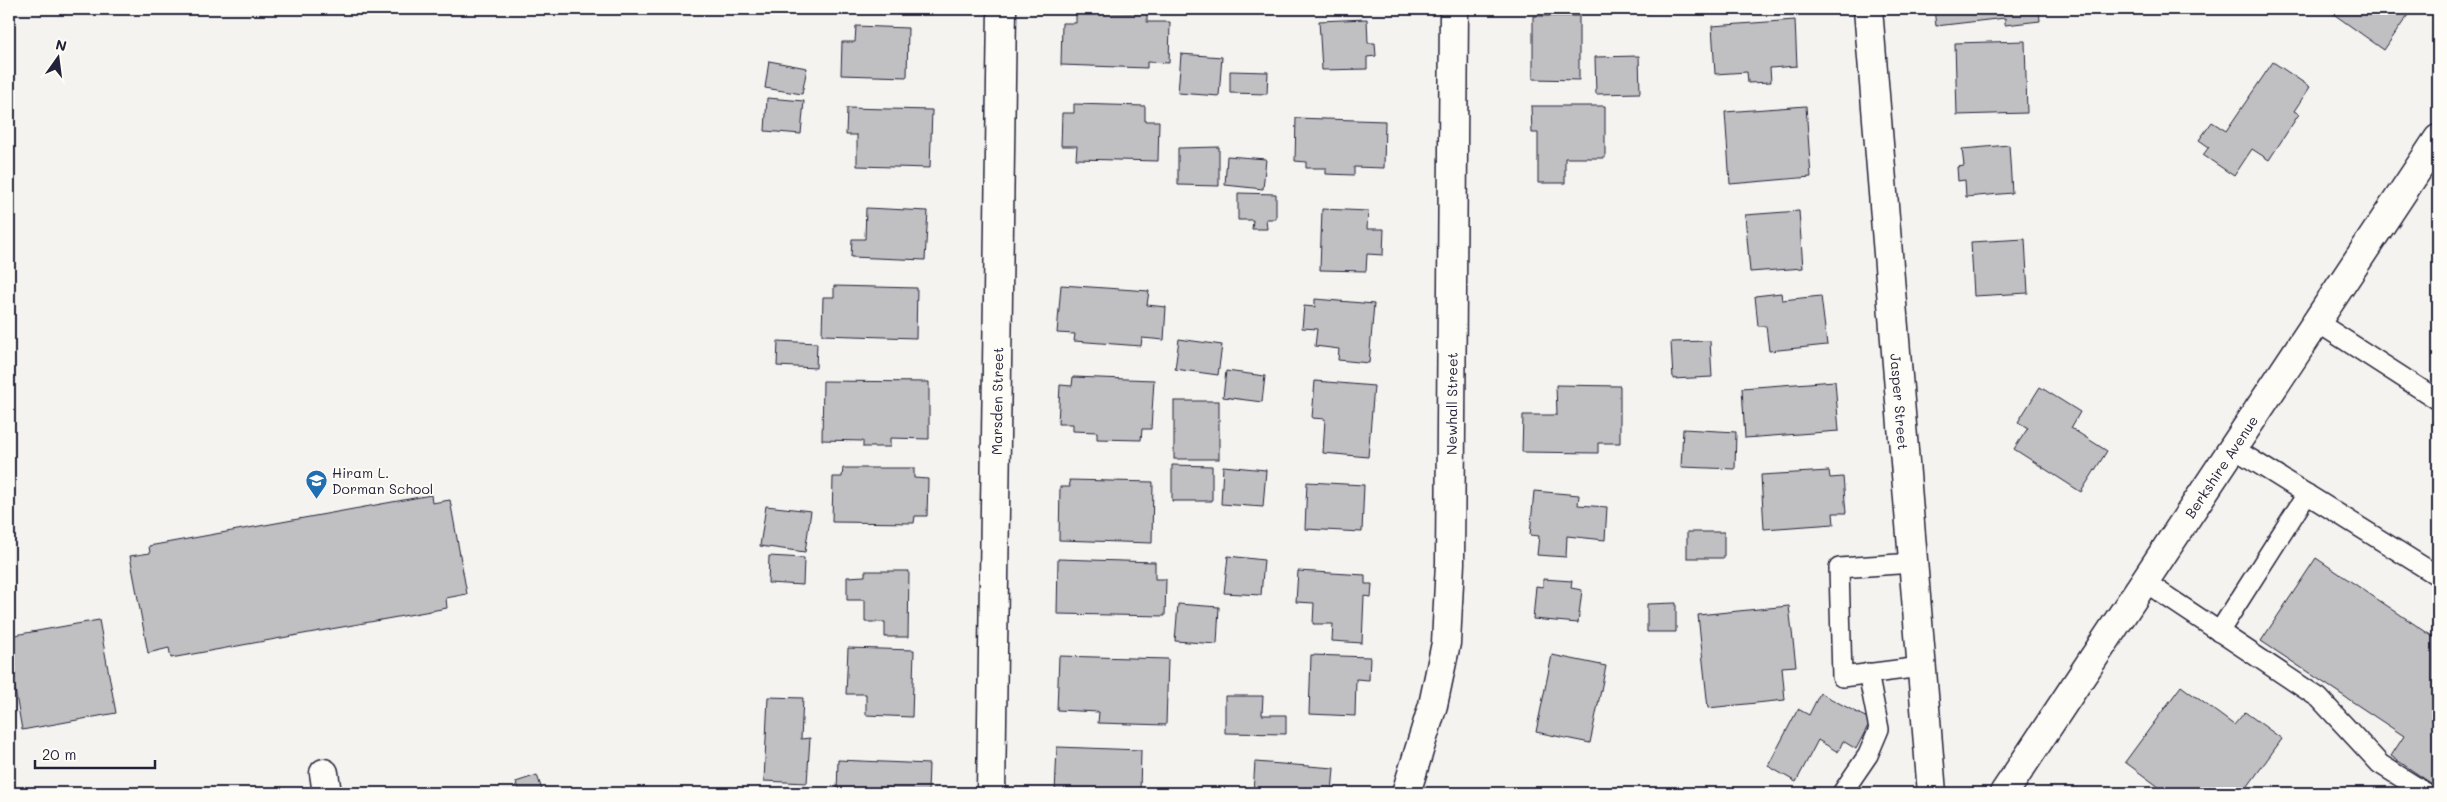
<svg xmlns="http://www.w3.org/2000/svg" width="2447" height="802" font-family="Mali,sans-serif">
<rect width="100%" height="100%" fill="#f4f3ef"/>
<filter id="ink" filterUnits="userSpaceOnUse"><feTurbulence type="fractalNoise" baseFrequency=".02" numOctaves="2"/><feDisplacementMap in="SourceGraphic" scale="10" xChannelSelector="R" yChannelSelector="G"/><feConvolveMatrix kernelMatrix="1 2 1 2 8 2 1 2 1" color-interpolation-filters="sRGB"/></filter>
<g filter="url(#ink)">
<!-- building -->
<g fill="#c0bfc2" stroke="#22223b">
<polygon points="1643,9 1679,9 1644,14"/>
<polygon points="1934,9 2039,9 2040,21 2005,25 2005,18 1936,26"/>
<polygon points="2330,9 2412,9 2384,50 2328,10"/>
<polygon points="1076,11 1147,13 1147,22 1170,22 1169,63 1147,62 1147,68 1061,65 1062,23 1076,23"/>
<polygon points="1533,16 1579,16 1579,80 1533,79"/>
<polygon points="1367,19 1368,43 1375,43 1376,56 1367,57 1367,69 1322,70 1319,21"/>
<polygon points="1795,20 1797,66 1770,68 1771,82 1748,83 1747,72 1715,74 1712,26"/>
<polygon points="856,26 908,28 907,77 841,75 842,42 855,42"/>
<polygon points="2025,41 2027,113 1957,115 1955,43"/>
<polygon points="1181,54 1222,57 1219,96 1178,93"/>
<polygon points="1639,56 1640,93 1596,94 1595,57"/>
<polygon points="769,61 807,68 802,94 765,88"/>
<polygon points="2273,62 2310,87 2294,111 2299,114 2269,160 2252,149 2234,176 2203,155 2209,147 2199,140 2212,122 2226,131"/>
<polygon points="1230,71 1268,72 1267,94 1230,93"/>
<polygon points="767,98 804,101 801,134 765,131"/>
<polygon points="1074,104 1145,106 1145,121 1159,121 1158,161 1076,159 1077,146 1061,146 1062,113 1074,113"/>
<polygon points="1531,106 1605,106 1605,158 1565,158 1565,183 1538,183 1538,133 1532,133"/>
<polygon points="1806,106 1811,177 1730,184 1725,112"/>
<polygon points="847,108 932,110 930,168 857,166 857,135 846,135"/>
<polygon points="1296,118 1385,121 1384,168 1354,167 1354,175 1326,174 1326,168 1306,168 1306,162 1295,161"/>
<polygon points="2009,145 2012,193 1966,197 1965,180 1958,181 1957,167 1964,166 1962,149"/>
<polygon points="1219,147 1219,186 1178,185 1178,148"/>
<polygon points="1227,156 1266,159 1263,189 1225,185"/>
<polygon points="1238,193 1276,194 1276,219 1266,219 1267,229 1252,229 1253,220 1238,220"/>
<polygon points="866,208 928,211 925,260 851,257 852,239 865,239"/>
<polygon points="1322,209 1368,211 1367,229 1384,229 1383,255 1367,254 1366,271 1320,270"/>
<polygon points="1799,211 1803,268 1750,272 1745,215"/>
<polygon points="2025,239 2028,293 1974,296 1971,242"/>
<polygon points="1061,285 1149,291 1147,305 1166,307 1164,340 1142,338 1141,346 1074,341 1075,334 1057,333"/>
<polygon points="834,286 917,288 916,338 822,335 823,297 834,297"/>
<polygon points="1781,293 1782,300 1821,296 1827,345 1769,351 1766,326 1758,326 1755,296"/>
<polygon points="1315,299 1374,304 1369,363 1338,360 1339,349 1315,346 1317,329 1302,328 1304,306 1315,307"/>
<polygon points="1179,339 1222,345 1218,375 1175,369"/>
<polygon points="778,341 817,343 816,368 777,366"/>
<polygon points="1710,341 1712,377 1673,379 1671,342"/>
<polygon points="1226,371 1265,376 1262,402 1223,397"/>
<polygon points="1073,377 1154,380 1151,429 1142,429 1141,440 1097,439 1097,432 1073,431 1073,424 1058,424 1060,385 1072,386"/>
<polygon points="823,381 929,382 929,439 890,438 890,447 863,447 863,441 822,440"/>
<polygon points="1315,381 1374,386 1368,457 1323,453 1325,419 1312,418"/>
<polygon points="1835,381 1839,431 1745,438 1742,388"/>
<polygon points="1556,385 1620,386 1620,443 1598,443 1598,453 1522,452 1523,415 1557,415"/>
<polygon points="2040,387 2080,412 2071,428 2107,451 2081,492 2014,449 2028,428 2018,422"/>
<rect x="1174" y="401" width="45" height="58"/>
<polygon points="1683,429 1736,432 1735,469 1681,467"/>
<polygon points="1172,465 1212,466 1212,501 1172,501"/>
<polygon points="1223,466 1266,470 1263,507 1221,504"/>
<polygon points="843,468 914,468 914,478 928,479 927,516 915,516 914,523 832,522 833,477 842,477"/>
<polygon points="1829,471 1830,478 1843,477 1846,513 1833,513 1834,524 1764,529 1761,475"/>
<polygon points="1069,480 1153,482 1152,543 1059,540 1060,487 1070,487"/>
<polygon points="1307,482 1364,485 1362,532 1305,529"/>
<polygon points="1534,491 1579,495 1578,505 1607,507 1605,540 1567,536 1566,557 1537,555 1539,536 1530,535"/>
<polygon points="431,495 432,503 450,500 467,594 446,598 447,608 171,658 169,648 148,653 130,556 150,553 149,546"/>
<polygon points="766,506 811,511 805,552 760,546"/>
<rect x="1687" y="532" width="37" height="26"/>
<polygon points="769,556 804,558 803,585 768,583"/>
<polygon points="1228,556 1264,560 1261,595 1224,593"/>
<polygon points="2316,558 2438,640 2438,788 2391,756 2404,736 2261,641"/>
<polygon points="1058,559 1155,562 1155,579 1166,579 1165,616 1057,614"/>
<polygon points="865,571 909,571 908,637 885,637 885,622 865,622 865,600 847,600 847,577 865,576"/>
<polygon points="1298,571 1365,575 1365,584 1372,584 1371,597 1364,596 1362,643 1332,641 1333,624 1313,624 1314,603 1296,602"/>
<polygon points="1543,579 1572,581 1571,588 1582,590 1578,623 1533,619 1536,586 1543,587"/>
<polygon points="1676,603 1676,632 1647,632 1647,604"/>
<polygon points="1178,604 1219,607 1217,644 1175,641"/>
<polygon points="1789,606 1796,666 1782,667 1785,700 1708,708 1698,615"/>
<polygon points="99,620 116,713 22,730 9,655 9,636"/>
<polygon points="848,648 914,650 912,717 866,715 866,694 846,694"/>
<polygon points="1311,655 1370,657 1369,680 1356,679 1355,716 1309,714"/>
<polygon points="1552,655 1606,666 1590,743 1536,732"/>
<polygon points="1059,656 1168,659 1166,725 1098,723 1099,712 1057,710"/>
<polygon points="2181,686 2234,725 2245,712 2282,739 2243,793 2167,793 2125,762"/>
<polygon points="1820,693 1871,720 1856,749 1843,741 1838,752 1818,740 1796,782 1768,766 1798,709 1809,715"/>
<polygon points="1225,696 1263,696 1262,715 1286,715 1286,734 1225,733"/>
<polygon points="768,697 803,698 801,739 810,738 807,783 764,781"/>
<polygon points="1057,747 1141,750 1140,793 1055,793"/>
<polygon points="838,760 929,764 928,793 837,793"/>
<polygon points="1255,762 1334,768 1332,793 1253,793"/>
<polygon points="537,775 543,793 519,793 516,782"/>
</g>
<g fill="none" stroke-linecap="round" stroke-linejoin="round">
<defs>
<g id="service">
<polyline points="2317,322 2438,400"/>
<polyline points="2233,448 2438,576"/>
<polyline points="1913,563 1839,568 1842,677 1921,667"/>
<polyline points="2145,582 2319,698 2380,764 2426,793"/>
<polyline points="2219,632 2307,494"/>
<polyline points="1842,793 1868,755 1879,729 1868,673"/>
</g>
<g id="minor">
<polyline points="324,773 327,793"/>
<path id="s1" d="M 991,793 L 1002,9"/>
<path id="s2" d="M 1406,793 L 1433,705 L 1446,643 L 1450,563 L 1454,9"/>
</g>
<g id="secondary">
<path id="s3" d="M 1868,9 L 1932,793"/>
<path id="s4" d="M 2004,793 L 2438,139"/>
</g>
</defs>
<!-- service casing -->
<use href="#service" stroke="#22223b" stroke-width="22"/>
<!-- minor casing -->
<use href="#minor" stroke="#22223b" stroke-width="31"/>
<!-- secondary casing -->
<use href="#secondary" stroke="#22223b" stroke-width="31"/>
<!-- service -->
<use href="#service" stroke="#fdfcf7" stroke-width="19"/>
<!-- minor -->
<use href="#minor" stroke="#fdfcf7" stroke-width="28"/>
<!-- secondary -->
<use href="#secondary" stroke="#fdfcf7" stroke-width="28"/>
</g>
</g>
<!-- icons -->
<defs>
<symbol id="school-pin" viewBox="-11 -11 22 30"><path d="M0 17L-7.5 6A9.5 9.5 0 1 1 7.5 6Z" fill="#1f6fb2" stroke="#fdfcf7"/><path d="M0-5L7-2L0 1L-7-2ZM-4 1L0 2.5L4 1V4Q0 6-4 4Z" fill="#fff"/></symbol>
</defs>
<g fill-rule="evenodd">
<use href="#school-pin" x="304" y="468" width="25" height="34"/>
</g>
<g text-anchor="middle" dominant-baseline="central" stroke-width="4" stroke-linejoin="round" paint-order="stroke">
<!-- street labels -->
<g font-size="14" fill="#22223b" stroke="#fdfcf7">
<text stroke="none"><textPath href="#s1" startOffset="392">Marsden Street</textPath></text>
<text stroke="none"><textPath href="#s3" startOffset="394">Jasper Street</textPath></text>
<text stroke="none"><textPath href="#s2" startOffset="395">Newhall Street</textPath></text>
<text stroke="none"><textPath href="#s4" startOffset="392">Berkshire Avenue</textPath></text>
</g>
<!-- poi labels -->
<g font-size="14" fill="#22223b" stroke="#fdfcf7" text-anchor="start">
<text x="332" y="472">Hiram L.<tspan x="332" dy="16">Dorman School</tspan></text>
</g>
</g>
<!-- margin -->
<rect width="2447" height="802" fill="none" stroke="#fdfcf7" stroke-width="30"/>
<rect x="15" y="15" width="2417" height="772" fill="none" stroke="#22223b" stroke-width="2" filter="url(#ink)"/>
<!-- north arrow -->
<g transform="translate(58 58) rotate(14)" stroke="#fdfcf7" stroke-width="4" paint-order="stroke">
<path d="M0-4L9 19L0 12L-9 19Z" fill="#22223b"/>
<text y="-8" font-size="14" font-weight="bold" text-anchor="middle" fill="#22223b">N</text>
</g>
<!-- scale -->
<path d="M35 760v8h120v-8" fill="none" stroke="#22223b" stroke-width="2.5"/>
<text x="42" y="760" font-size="15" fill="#22223b" stroke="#fdfcf7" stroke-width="4" paint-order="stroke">20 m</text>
</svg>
